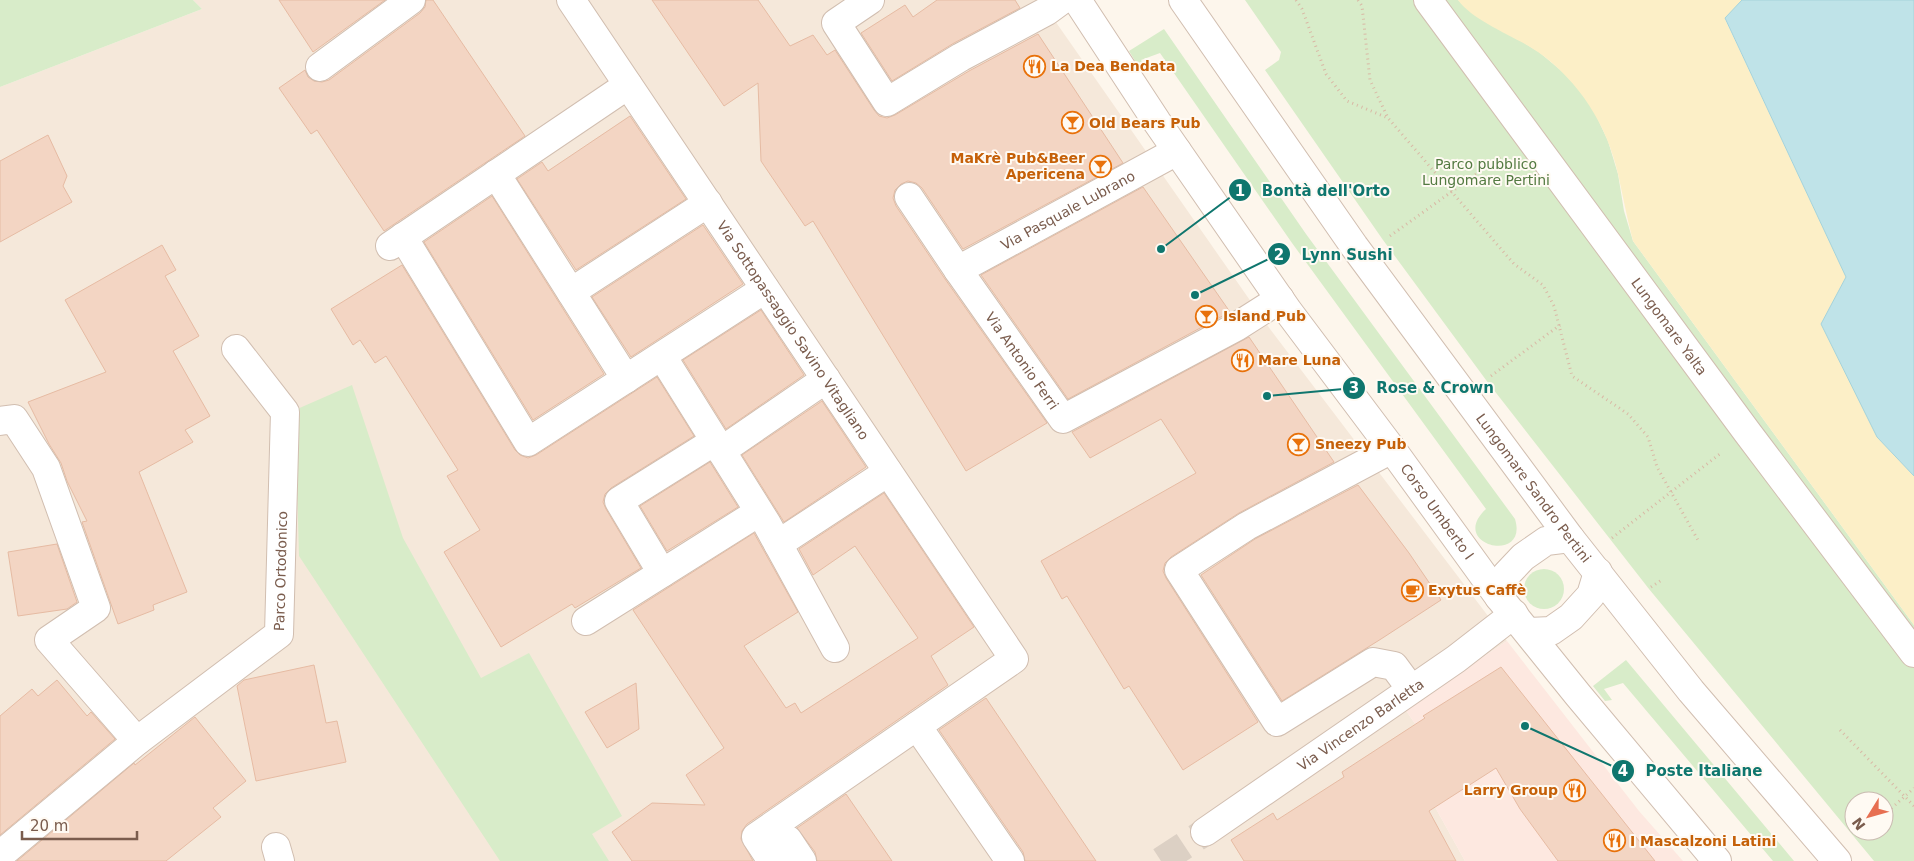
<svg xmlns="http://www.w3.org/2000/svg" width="1914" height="861" font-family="'DejaVu Sans',sans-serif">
<rect width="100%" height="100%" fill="#fdf6ec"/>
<!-- residential -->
<polygon fill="#f5e8da" points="193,0 1042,0 1053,18 1270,329 1507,641 1405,709 1460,790 1435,807 1465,861 0,861 0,87 202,9"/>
<!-- commercial -->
<polygon fill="#fde8e0" points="1507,641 1639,811 1683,861 1465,861 1435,807 1460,790 1405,709"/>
<!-- green -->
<g fill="#d8ecc9" fill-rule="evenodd">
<polygon points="0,0 193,0 202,9 0,87"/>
<path d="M 1245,0 L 1458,0 L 1486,22 L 1511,35 L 1539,52 L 1564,73 L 1580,91 L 1594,111 L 1608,141 L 1618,174 L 1624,211 L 1633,241 L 1914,625 L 1914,861 L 1874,861 L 1649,589 L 1486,380 L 1383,240 L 1265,70 L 1279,60 L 1281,52 ZM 1854,801 L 1884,801 L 1884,831 L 1854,831 Z"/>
<path d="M 1164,29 L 1306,234 L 1515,519 C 1529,565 1447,545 1486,509 L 1292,243 L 1160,53 L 1141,60 L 1147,69 L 1140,69 L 1129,51 Z"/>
<polygon points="352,385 403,538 481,678 529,653 622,816 592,834 609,861 500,861 299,556 295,410"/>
<circle cx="1544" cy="589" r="20"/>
<polygon points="1626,660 1794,861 1773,861 1623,683 1604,689 1612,700 1605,701 1593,686"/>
</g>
<!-- sand -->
<path fill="#fcefc7" d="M 1458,0 L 1742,0 L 1725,19 L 1846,277 L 1821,324 L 1877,437 L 1914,476 L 1914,625 L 1633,241 C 1627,219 1623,196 1618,174 C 1607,125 1579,81 1538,52 C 1515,36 1474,22 1458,0 Z"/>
<!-- water -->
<polygon fill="#bfe3e8" stroke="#a5d3da" points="1742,0 1914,0 1914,476 1877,437 1821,324 1846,277 1725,18"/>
<!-- building -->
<g fill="#f3d5c3" stroke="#e6bba3">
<polygon points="279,0 385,0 313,52"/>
<polygon points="426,0 433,0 525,136 384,231 317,130 311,134 279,88 305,70 308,77 314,81 322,82 329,80 420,13 425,7"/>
<polygon points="652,0 758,0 790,46 813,35 827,55 835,50 874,110 879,116 887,118 895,115 969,71 1038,34 1123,163 963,249 922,188 916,183 908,181 901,184 895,190 893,198 896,206 945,279 1047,423 966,471 813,221 805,226 761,161 758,83 724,106"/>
<polygon points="937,0 1015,0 1020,8 954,43 892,81 861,33 905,5 913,17"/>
<polygon points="630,116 686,199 576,270 517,179 542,162 548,171"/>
<polygon points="48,135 67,176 63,186 72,202 0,242 0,161"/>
<polygon points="1143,187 1230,312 1068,399 981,275"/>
<polygon points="492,196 604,374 533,420 424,242"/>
<polygon points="703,225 743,284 631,357 592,297"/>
<polygon points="162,245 176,270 165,276 199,336 173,351 210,416 185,430 193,442 139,472 187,592 153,605 154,610 118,624 82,522 87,521 67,481 61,463 49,444 28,402 106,372 65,300"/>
<polygon points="402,265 515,450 520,455 528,458 536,455 657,377 694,436 611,488 605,494 603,502 606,509 641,568 575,608 572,604 501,647 444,552 480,530 447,476 458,470 386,356 375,363 360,340 353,345 331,309"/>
<polygon points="761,310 804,375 726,429 683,360"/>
<polygon points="1249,337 1334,462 1239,513 1171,557 1165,563 1163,571 1166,578 1258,722 1183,770 1129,686 1124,689 1067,596 1062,599 1041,561 1196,473 1161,419 1090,458 1072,432"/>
<polygon points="822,401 866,467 784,522 742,455"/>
<polygon points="710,462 738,507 667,551 640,506"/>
<polygon points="1358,485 1409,553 1441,600 1381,639 1282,701 1201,575 1255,539"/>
<polygon points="884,493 974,627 931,656 948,685 747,824 742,831 741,839 753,861 632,861 612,832 652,803 705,805 686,775 724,748 633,610 754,533 798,612 744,646 786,708 795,703 801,713 918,638 855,546 813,575 799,549"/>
<polygon points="57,544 77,602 67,609 18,616 8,552"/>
<polygon points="314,665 326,723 337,721 346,762 256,781 237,686 244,680"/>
<polygon points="1501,667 1655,861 1558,861 1520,809 1496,768 1429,811 1456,861 1244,861 1231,840 1273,813 1277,820 1344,777 1342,772 1425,718 1423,716"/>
<polygon points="57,680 87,716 91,712 115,739 0,835 0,716 32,689 38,696"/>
<polygon points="636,683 639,729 607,748 585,712"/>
<polygon points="986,698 1096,861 1025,861 1023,852 939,730"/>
<polygon points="195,717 246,781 213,808 221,817 166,861 17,861 134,763 135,765"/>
<polygon points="846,794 892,861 817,861 815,852 797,828"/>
</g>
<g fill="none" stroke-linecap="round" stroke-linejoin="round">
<!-- minor-tunnel -->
<polyline stroke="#dcd0c4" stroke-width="28" stroke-dasharray="28 14" stroke-linecap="butt" points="1161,861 1205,832"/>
<defs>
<g id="minor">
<path id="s1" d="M 571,0 L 1014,659 L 756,837 L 772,861"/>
<polyline points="870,0 836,23 887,102 961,57 1047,11 1062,0"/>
<path id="s2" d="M 1077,0 L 1157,122 L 1288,311 L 1394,452 L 1499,597 L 1578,695 L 1717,861"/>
<path id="s3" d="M 1183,0 L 1354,246 L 1570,538 L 1691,691 L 1837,861"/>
<path id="s4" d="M 1428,0 L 1747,432 L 1914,653"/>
<polyline points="320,67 411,0"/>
<polyline points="496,174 626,379"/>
<path id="s5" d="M 909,197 L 958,270 L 1063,419 L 1236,327 L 1280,299"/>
<polyline points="403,237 528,442 765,289"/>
<polyline points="390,246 628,85"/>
<path id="s6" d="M 958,270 L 1177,151"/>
<polyline points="571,292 708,203"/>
<polyline points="662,356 767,524 835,648"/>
<polyline points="0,421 14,419 46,468 96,608 49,640 137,741"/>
<polyline points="1392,449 1247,526 1179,570 1277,722 1373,662 1394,666 1411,689"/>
<polyline points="721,451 826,379"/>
<polyline points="778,544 888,472"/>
<polyline points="662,573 619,501 715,441"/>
<polyline points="1499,597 1506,575 1523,557 1546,541 1570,538"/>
<polyline points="586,621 759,512"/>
<polyline points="1529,632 1551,631 1571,617 1591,595 1598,572"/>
<polyline points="917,726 1010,861"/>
<path id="s7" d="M 1205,832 L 1456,659 L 1514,614"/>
<polyline points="788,840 802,861"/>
<polyline points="276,847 280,861"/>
<path id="s8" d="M 0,855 L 137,741 L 279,634 L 285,412 L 236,349"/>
</g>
</defs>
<!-- minor casing -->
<use href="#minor" stroke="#d1beb0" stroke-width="30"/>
<!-- path -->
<g stroke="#d9b8a5" stroke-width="3" stroke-dasharray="1 4" stroke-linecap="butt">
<polyline points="1296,0 1302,9 1326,74 1347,101 1388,118 1514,264 1543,285 1554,306 1572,376 1628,414 1648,437 1657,467 1699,542"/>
<polyline points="1358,0 1362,6 1370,80 1388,118"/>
<polyline points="1390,236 1500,157"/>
<polyline points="1491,376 1560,325"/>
<polyline points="1612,538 1721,453"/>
<polyline points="1651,587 1663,579"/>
<polyline points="1840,730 1914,806"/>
<polyline points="1884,815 1914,788"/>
<polyline points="1860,836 1866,831"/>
</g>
<!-- minor -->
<use href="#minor" stroke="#fff" stroke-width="28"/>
</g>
<!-- icons -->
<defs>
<symbol id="restaurant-ring" viewBox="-11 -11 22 22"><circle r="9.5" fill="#fffaf3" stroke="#e8710a" stroke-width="1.5"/><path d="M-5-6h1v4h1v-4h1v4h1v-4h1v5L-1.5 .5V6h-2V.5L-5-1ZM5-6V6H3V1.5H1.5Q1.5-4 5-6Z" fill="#e8710a"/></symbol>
<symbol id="bar-ring" viewBox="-11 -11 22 22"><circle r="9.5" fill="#fffaf3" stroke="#e8710a" stroke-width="1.5"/><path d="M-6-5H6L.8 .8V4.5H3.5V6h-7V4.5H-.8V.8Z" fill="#e8710a"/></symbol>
<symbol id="cafe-ring" viewBox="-11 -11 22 22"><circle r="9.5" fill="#fffaf3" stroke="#e8710a" stroke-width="1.5"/><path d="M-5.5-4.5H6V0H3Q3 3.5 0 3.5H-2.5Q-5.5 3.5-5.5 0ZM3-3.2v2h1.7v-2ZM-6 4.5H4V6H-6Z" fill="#e8710a"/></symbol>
</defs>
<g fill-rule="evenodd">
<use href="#restaurant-ring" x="1022" y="54" width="25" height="25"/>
<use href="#bar-ring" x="1060" y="110" width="25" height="25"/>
<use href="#bar-ring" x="1088" y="154" width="25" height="25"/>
<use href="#bar-ring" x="1194" y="304" width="25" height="25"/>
<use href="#restaurant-ring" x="1230" y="348" width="25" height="25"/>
<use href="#bar-ring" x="1286" y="432" width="25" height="25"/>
<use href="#cafe-ring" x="1400" y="578" width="25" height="25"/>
<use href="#restaurant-ring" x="1562" y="778" width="25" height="25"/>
<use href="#restaurant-ring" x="1602" y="828" width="25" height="25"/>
</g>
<g text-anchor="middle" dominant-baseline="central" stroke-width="4" stroke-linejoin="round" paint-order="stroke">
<!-- food labels -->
<g font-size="14" font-weight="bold" fill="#c56008" stroke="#fffaf3" text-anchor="start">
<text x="1051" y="66">La Dea Bendata</text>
<text x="1089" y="123">Old Bears Pub</text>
<text x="1085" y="158" text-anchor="end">MaKrè Pub&amp;Beer<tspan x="1085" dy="16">Apericena</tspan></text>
<text x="1223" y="316">Island Pub</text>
<text x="1258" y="360">Mare Luna</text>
<text x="1315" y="444">Sneezy Pub</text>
<text x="1428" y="590">Exytus Caffè</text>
<text x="1558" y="790" text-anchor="end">Larry Group</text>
<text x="1630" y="841">I Mascalzoni Latini</text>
</g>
<!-- park labels -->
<g font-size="14" fill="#537a41" stroke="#fffaf3">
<text x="1486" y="164">Parco pubblico<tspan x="1486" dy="16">Lungomare Pertini</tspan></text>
</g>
<!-- street labels -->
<g font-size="14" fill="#7a5c4d" stroke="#fffaf3">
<text stroke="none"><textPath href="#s6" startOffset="125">Via Pasquale Lubrano</textPath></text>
<text stroke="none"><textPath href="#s4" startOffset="406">Lungomare Yalta</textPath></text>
<text stroke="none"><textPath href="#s1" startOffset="398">Via Sottopassaggio Savino Vitagliano</textPath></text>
<text stroke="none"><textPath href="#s5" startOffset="199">Via Antonio Ferri</textPath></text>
<text stroke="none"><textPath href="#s3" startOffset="601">Lungomare Sandro Pertini</textPath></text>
<text stroke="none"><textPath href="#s2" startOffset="626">Corso Umberto I</textPath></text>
<text stroke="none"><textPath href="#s8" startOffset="419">Parco Ortodonico</textPath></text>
<text stroke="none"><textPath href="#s7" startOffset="189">Via Vincenzo Barletta</textPath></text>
</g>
</g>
<!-- callouts -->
<path fill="none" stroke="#0f766e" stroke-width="2" d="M1161 249L1240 190M1195 295L1279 254M1267 396L1354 388M1525 726L1623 771"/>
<g fill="#0f766e" stroke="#fffaf3" stroke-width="2">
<circle cx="1161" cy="249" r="5"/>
<circle cx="1195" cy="295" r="5"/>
<circle cx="1267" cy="396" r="5"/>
<circle cx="1525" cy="726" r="5"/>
<circle cx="1240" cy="190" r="12"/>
<circle cx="1279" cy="254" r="12"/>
<circle cx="1354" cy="388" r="12"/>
<circle cx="1623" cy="771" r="12"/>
</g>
<g font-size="15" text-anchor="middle" font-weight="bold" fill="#fff">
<text x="1240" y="196">1</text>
<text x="1279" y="260">2</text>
<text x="1354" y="393">3</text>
<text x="1623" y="776">4</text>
</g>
<g font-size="15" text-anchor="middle" font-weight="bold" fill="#0f766e" stroke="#fffaf3" stroke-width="4" stroke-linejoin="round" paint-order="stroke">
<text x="1326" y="196">Bontà dell'Orto</text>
<text x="1347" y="260">Lynn Sushi</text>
<text x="1435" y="393">Rose &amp; Crown</text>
<text x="1704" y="776">Poste Italiane</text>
</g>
<!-- north arrow -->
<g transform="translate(1869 816) rotate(233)"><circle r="24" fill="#fffaf3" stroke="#cabbb1"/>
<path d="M0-4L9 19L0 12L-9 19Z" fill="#e76f51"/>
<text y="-8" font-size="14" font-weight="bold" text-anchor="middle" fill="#7a5c4d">N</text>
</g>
<!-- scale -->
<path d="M22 831v8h115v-8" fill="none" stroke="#7a5c4d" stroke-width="2.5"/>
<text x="30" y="831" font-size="15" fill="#7a5c4d" stroke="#fffaf3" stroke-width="4" paint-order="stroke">20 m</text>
</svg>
